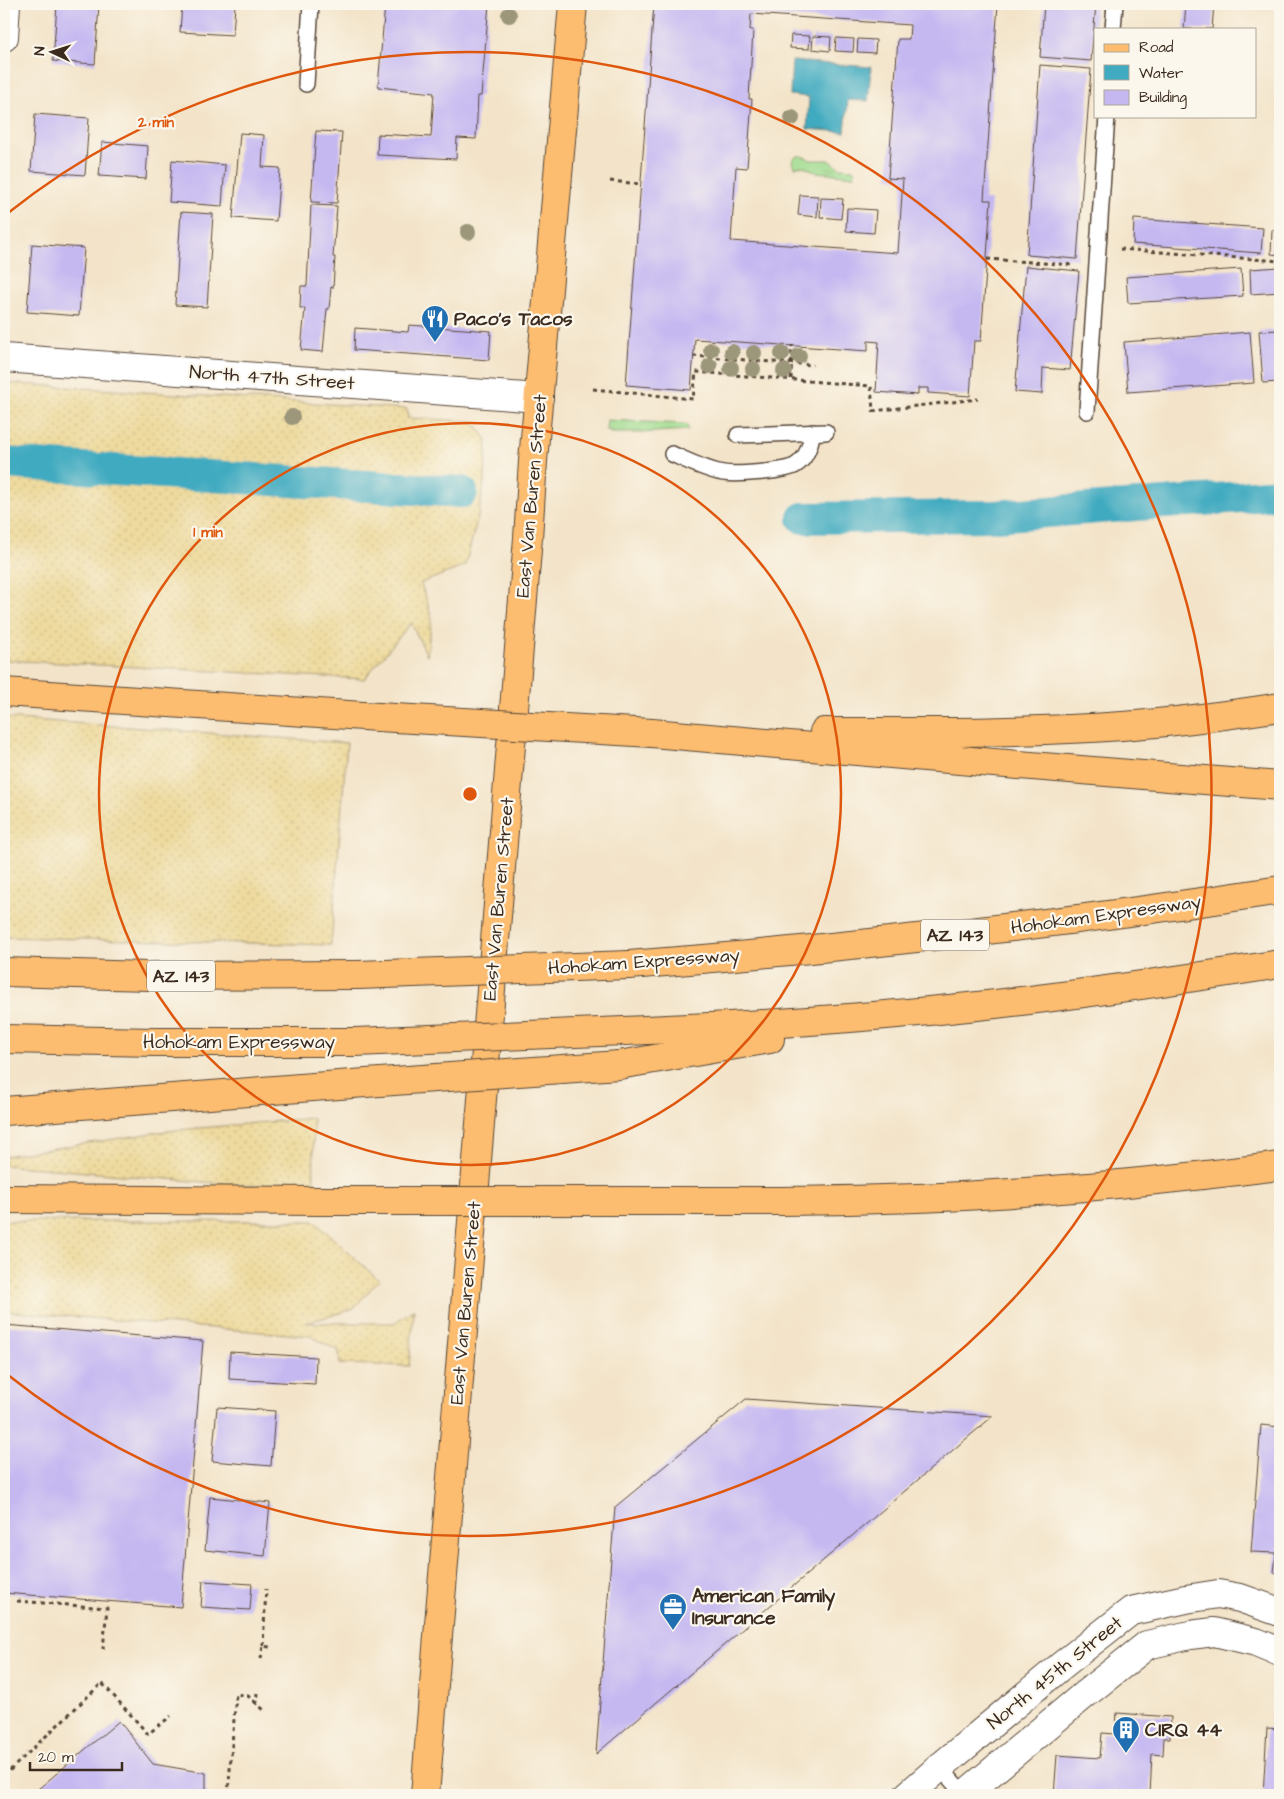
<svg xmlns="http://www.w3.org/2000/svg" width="1284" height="1799" font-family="'Architects Daughter',sans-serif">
<defs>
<pattern id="grass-tufts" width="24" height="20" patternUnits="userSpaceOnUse" patternTransform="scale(1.25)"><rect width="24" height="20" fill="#a0db8f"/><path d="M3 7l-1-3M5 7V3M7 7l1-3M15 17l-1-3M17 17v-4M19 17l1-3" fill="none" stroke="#8bbc7b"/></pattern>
<pattern id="sand-dots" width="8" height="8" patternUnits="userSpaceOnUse" patternTransform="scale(1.25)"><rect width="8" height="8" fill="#eeda9e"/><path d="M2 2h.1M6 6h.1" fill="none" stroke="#cdbb88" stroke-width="1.8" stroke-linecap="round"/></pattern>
</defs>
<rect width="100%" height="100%" fill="#fbf7ec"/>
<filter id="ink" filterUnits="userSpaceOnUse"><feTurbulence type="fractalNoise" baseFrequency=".02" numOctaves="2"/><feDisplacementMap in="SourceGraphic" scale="10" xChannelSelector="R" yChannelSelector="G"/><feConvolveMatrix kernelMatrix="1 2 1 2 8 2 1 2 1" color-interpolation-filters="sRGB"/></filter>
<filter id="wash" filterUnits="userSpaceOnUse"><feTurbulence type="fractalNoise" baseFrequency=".0096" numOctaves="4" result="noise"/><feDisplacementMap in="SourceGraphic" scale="20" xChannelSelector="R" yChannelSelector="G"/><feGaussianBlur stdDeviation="1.12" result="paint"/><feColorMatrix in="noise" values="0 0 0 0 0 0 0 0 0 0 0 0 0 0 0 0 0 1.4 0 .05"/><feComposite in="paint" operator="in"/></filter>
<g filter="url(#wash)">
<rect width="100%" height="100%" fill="#f3e4c9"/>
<!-- grass -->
<g fill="url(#grass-tufts)" stroke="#6e8256">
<polygon points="797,156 802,156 811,160 829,160 840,168 853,169 855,173 854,176 816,172 803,166 794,167 792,162 794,158"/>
<polygon points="607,420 684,424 687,425 688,430 640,433 610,433 611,431 606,430"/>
</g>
<!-- sand -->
<g fill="url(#sand-dots)" stroke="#94825e">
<polygon points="4,383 407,409 408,418 473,421 487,440 485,478 479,513 465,566 421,583 432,618 427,655 411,623 364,679 4,660"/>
<polygon points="4,718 347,743 331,945 4,937"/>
<polygon points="313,1118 314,1187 227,1184 4,1165 4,1156 166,1131"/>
<polygon points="4,1221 314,1221 379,1280 353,1309 306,1323 394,1323 414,1309 409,1366 340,1364 339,1351 310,1336 4,1311"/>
</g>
<!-- water -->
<polygon fill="#40aac0" stroke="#3e6a6f" points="792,61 871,67 868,101 848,100 845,132 807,129 809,97 790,95"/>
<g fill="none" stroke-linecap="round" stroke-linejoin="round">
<!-- canal -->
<g stroke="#40aac0" stroke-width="32">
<polyline points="4,463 462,492"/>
<polyline points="803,518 995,516 1280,494"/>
</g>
</g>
<g id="blocks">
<!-- building -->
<g fill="#c5b8f1" fill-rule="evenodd">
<polygon points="57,4 99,4 95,64 53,61"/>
<polygon points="182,4 235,4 233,35 180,32"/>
<polygon points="385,4 489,4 481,96 478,96 476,139 457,138 456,159 377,155 378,134 431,137 434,93 378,87"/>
<path d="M 654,4 L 998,4 L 984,200 L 991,200 L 981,341 L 974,341 L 970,396 L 928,393 L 928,388 L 918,388 L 918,395 L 876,392 L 879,342 L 868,341 L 868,351 L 695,339 L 691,390 L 626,385 ZM 751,14 L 910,25 L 909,39 L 898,39 L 888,178 L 903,179 L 898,253 L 731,241 L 736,167 L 747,168 L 752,99 L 749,99 L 753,30 L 750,30 Z"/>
<polygon points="1044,4 1096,4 1091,61 1040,57"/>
<polygon points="1186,4 1214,4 1212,29 1184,29"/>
<polygon points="791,35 810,36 809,49 790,48"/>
<polygon points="813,36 831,37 830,51 812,49"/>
<polygon points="836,38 854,39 853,52 835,51"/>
<polygon points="858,39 876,40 875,53 857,52"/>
<polygon points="1040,65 1091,69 1077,259 1027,255"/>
<polygon points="35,114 89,118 85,175 31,171"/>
<polygon points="316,131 342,132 337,203 311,202"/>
<polygon points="240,133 264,135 262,167 280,168 276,221 233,218"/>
<polygon points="102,142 148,146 146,179 99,176"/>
<polygon points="172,160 225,165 222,206 169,202"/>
<polygon points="800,195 818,196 817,217 798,215"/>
<polygon points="821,198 843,199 841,219 820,217"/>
<polygon points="311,205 337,206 333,257 335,257 333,288 331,287 329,309 327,309 323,352 301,350 305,308 300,308 301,286 307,286"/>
<polygon points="847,208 876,210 874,233 846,231"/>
<polygon points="181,212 213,214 207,307 175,305"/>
<polygon points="1134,219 1263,228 1261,253 1133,244"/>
<polygon points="1272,230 1280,230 1280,255 1271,254"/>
<polygon points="32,244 84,248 79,316 27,312"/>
<polygon points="1026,266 1079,271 1070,370 1043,368 1042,394 1015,392"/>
<polygon points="1280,267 1280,292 1251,294 1250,269"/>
<polygon points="1241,269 1243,296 1128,303 1126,277"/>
<polygon points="409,325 491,331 489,360 354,350 355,328 408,332"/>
<polygon points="1280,330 1280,382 1263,383 1259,331"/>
<polygon points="1250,332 1254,383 1128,392 1124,342"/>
<polygon points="4,1325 203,1341 181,1607 4,1593"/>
<polygon points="230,1352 316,1357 315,1384 229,1379"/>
<polygon points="746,1399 993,1416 596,1754 615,1507"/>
<polygon points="217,1407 275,1411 271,1466 212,1461"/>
<polygon points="1261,1425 1280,1427 1280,1574 1274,1573 1276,1553 1251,1552"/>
<polygon points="210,1497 270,1503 265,1556 205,1550"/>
<polygon points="203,1581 252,1584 250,1610 201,1607"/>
<polygon points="1117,1713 1171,1717 1170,1738 1164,1738 1163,1755 1152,1754 1150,1795 1054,1795 1057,1755 1100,1758 1102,1733 1115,1734"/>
<polygon points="119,1721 153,1764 206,1773 206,1795 31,1795"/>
<polygon points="1267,1728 1280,1729 1280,1795 1263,1795"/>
</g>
</g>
</g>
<g filter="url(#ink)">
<use href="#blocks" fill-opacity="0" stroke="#574638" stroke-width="1"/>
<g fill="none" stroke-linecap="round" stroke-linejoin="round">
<defs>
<g id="service">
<polyline points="1113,29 1115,4"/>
<polyline points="306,84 311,4"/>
<polyline points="1087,411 1107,116"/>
<polyline points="738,435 826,432"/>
<path d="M 672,454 C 688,461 706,470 723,473 C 736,475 785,472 796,465 C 807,458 810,445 813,432"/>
<polyline points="940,1767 964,1795"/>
</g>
<g id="minor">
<polyline points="4,37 6,4"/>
<polyline points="4,358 539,398"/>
<polyline points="908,1795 940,1767 1061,1666 1131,1611 1186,1599 1218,1594 1240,1598 1280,1612"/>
<polyline points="964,1795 1084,1695 1147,1645 1190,1635 1214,1632 1256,1642 1280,1652"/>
</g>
<polyline id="primary" points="425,1795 528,538 533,461 573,4"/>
<g id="motorway">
<polyline points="4,692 378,717"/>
<path d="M 824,732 C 923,732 1023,733 1122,726 C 1175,722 1228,715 1280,707"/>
<polyline points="652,733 994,763 1280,786"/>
<path d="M 629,965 C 847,948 1064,924 1280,890"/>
<polyline points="4,972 148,976 358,975"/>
<path d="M 624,1031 C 726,1027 827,1021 929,1011 C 1046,1000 1164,982 1280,964"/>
<polyline points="4,1039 155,1042 355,1042"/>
<polyline points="619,1065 770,1039"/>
<polyline points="4,1111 352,1084"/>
<polyline points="4,1199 319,1201"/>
<path d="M 612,1201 C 722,1201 832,1202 941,1197 C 1055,1192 1168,1180 1280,1166"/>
</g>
</defs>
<!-- service casing -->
<use href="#service" stroke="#574638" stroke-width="18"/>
<!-- minor casing -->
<use href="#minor" stroke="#574638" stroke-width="30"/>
<!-- primary casing -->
<use href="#primary" stroke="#574638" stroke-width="30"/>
<!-- motorway casing -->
<use href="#motorway" stroke="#574638" stroke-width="30"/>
<!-- path -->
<g stroke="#574638" stroke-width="3" stroke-dasharray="4 4" stroke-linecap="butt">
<polyline points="610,181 640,184"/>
<polyline points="1120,249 1280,261"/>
<polyline points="987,259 1073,265"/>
<polyline points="693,356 813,365"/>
<polyline points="791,379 792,345"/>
<polyline points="593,389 693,399 696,372 871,386 873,411 978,399"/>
<polyline points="17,1601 107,1608 103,1649"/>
<polyline points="263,1646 266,1589"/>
<polyline points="261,1659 263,1646 270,1647"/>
<polyline points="257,1693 256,1703 265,1711"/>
<polyline points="4,1776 102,1683 148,1734 171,1716"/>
<polyline points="228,1795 236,1694 248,1696 256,1703"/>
</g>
<!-- service -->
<use href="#service" stroke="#fff" stroke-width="15"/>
<!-- minor -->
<use href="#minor" stroke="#fff" stroke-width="28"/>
<!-- primary -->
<use href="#primary" stroke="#fcbd6f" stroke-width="28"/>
<!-- motorway -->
<use href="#motorway" stroke="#fcbd6f" stroke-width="28"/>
<defs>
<g id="motorway-bridge">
<polyline points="378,717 652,733"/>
<polyline points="358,975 629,965"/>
<polyline points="355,1042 624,1031"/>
<polyline points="352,1084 619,1065"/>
<polyline points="319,1201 612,1201"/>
</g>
</defs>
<!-- motorway-bridge casing -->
<use href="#motorway-bridge" stroke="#574638" stroke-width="30" stroke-linecap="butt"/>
<!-- motorway-bridge -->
<use href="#motorway-bridge" stroke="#fcbd6f" stroke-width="28"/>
</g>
<!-- trees -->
<g fill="#9c967a">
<circle cx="509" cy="15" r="8"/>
<circle cx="792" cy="118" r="8"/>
<circle cx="468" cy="232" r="8"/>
<circle cx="711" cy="350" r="8"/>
<circle cx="732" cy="352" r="8"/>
<circle cx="754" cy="353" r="8"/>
<circle cx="782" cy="354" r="8"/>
<circle cx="799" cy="356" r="8"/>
<circle cx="710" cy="366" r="8"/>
<circle cx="731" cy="368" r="8"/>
<circle cx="753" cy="369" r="8"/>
<circle cx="784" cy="371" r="8"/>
<circle cx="292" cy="417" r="8"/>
</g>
</g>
<!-- distance rings -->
<g fill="none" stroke="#df570d" stroke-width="2.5">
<circle cx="470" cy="794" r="371"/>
<path d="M8 213A742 742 0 1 1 8 1375"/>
</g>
<!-- icons -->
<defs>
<symbol id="restaurant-pin" viewBox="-11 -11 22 30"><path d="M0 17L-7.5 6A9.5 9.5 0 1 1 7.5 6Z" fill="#1f6fb2" stroke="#fbf7ec"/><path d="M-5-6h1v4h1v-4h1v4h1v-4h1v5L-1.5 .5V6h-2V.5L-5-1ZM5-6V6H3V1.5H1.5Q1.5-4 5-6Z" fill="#fff"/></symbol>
<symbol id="office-pin" viewBox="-11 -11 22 30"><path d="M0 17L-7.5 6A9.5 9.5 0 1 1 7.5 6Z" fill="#1f6fb2" stroke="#fbf7ec"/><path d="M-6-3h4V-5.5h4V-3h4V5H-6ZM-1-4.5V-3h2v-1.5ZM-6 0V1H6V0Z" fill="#fff"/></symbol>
<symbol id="building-pin" viewBox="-11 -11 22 30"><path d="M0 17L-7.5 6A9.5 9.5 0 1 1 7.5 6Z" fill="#1f6fb2" stroke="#fbf7ec"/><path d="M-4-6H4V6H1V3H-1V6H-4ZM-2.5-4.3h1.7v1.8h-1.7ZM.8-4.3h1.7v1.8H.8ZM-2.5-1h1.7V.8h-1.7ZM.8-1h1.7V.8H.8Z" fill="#fff"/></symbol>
</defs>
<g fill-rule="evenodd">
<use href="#restaurant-pin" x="419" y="303" width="32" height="43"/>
<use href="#office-pin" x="657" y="1591" width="32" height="43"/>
<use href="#building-pin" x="1110" y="1714" width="32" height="43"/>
</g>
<g text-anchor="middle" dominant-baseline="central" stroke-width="4.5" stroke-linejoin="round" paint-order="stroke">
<!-- shield labels -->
<g fill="#fbf7ec" stroke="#75685c" stroke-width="1">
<rect x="921" y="919.5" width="68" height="31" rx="4"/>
<rect x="147" y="960.5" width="68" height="31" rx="4"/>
</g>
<g font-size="18" font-weight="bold" fill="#3b2a1e">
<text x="955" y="935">AZ 143</text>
<text x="181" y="976">AZ 143</text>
</g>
<!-- poi labels -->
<g font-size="19" font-weight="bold" fill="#3b2a1e" stroke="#fbf7ec" text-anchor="start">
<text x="454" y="319">Paco's Tacos</text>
<text x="692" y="1596">American Family<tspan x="692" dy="22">Insurance</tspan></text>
<text x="1145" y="1730">CIRQ 44</text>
</g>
<!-- street labels -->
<g font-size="19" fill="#3b2a1e" stroke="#fbf7ec">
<text transform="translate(272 378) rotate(4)">North 47th Street</text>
<text transform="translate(532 496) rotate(-85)">East Van Buren Street</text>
<text transform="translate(499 899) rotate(-85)">East Van Buren Street</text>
<text transform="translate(1106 915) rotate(-8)">Hohokam Expressway</text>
<text transform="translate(644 962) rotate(-4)">Hohokam Expressway</text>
<text x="239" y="1042">Hohokam Expressway</text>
<text transform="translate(466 1303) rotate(-85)">East Van Buren Street</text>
<text transform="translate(1055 1673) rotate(-39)">North 45th Street</text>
</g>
</g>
<circle cx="470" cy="794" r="8" fill="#df570d" stroke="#fbf7ec" stroke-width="2.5"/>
<g font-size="15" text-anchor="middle" font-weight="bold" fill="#df570d" stroke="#fbf7ec" stroke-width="4.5" stroke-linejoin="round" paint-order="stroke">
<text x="156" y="127">2 min</text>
<text x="208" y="537">1 min</text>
</g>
<!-- margin -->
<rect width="1284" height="1799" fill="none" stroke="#fbf7ec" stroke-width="20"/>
<!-- legend -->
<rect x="1094" y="28" width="162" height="90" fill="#fbf7ec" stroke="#aea59a"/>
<rect x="1104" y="44" width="25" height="8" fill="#fcbd6f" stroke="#aea59a"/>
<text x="1139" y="52" font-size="15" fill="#3b2a1e">Road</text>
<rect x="1104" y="65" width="25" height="15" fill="#40aac0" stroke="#aea59a"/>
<text x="1139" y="78" font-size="15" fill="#3b2a1e">Water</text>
<rect x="1104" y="90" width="25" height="15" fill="#c5b8f1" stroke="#aea59a"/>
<text x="1139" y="102" font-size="15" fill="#3b2a1e">Building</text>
<!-- north arrow -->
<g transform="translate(52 52) rotate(274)" stroke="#fbf7ec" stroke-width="4" paint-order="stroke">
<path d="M0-4L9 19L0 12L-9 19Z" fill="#3b2a1e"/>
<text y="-8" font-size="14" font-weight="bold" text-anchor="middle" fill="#3b2a1e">N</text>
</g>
<!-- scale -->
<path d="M30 1762v8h92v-8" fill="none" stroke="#3b2a1e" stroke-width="2.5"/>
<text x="38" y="1762" font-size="15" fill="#3b2a1e" stroke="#fbf7ec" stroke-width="4" paint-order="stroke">20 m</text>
</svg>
